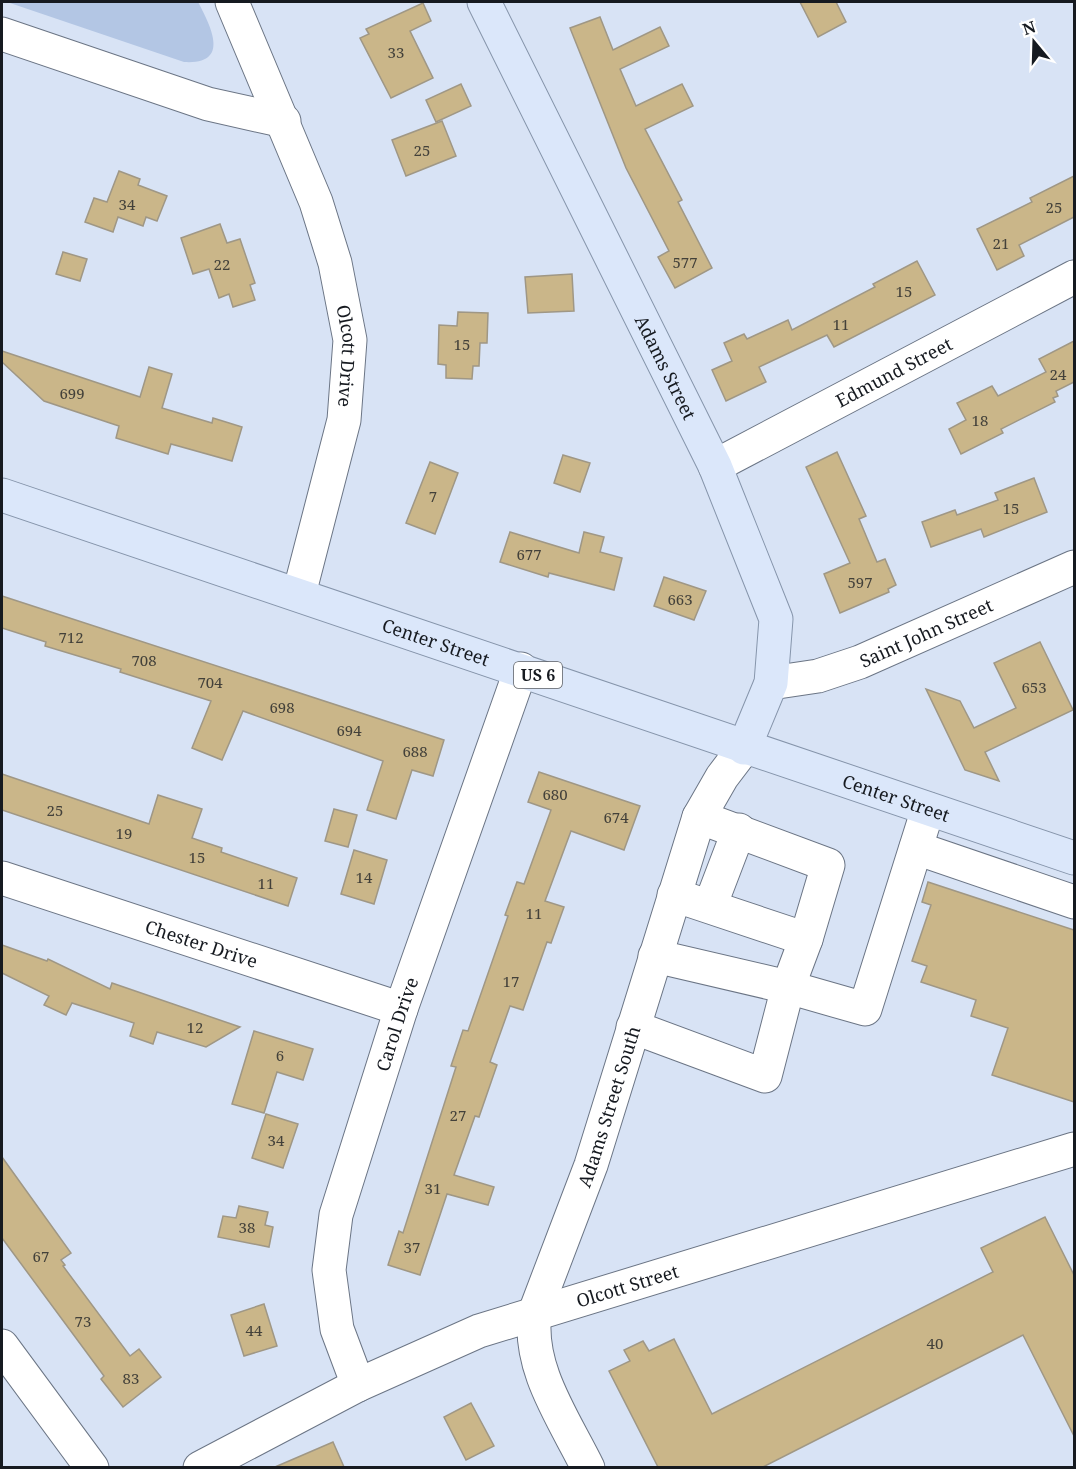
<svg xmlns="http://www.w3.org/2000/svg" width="1076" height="1469" font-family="'Noto Serif',serif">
<rect width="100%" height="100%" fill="#d8e3f5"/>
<!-- green -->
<path fill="#b3c6e4" d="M 7,2 L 198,2 C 210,25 232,65 184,62 Z"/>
<!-- building -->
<g fill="#cab689" stroke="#9f9785" stroke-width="1.5">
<polygon points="800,2 836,2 846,22 818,37"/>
<polygon points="423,3 431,21 410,31 433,78 391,98 360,38 369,34 366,29"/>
<polygon points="600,17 613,50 660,27 669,46 620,69 636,106 682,84 693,106 645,129 682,200 678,202 712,268 675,288 658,257 669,251 626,168 570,28"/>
<polygon points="461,84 471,106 436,122 426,100"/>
<polygon points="442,121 456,156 406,176 392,140"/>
<polygon points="119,171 140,179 138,185 167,196 157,221 146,217 143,226 118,217 113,232 85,222 94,198 107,202"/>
<polygon points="1074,176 1074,217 1019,245 1024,256 997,270 977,229 1032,202 1030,198"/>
<polygon points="220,224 227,243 240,239 255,283 250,285 255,300 233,307 229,294 219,298 209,269 193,274 181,238"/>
<polygon points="63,252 87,259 80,281 56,274"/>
<polygon points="917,261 935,295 834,347 827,335 759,367 766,382 726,401 712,370 732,361 724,343 744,334 747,339 788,320 792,330 875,287 873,284"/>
<polygon points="572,274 574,311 528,313 525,277"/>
<polygon points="458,312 488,313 487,343 480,343 479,366 473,366 472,379 446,378 446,365 438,364 439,325 457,326"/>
<polygon points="1074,341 1074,382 1056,391 1058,396 1053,398 1055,402 1001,429 1003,433 961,454 949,429 966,420 957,403 992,386 998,396 1046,372 1039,359"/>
<polygon points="2,351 140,397 149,367 172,374 162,408 212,423 213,418 242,427 232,461 171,444 168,454 116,438 119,426 44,401 2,362"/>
<polygon points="837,452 866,516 859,519 877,562 885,559 896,585 888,589 889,592 840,613 824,574 850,563 806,467"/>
<polygon points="563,455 590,463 580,492 554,483"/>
<polygon points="430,462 458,473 435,534 406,523"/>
<polygon points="1034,478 1047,512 984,537 981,529 931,547 922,522 955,510 957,515 998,500 995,493"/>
<polygon points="510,532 579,553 584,532 604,537 600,552 622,558 614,590 549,573 548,577 500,562"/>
<polygon points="664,577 706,591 694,620 654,606"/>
<polygon points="2,596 444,740 433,776 412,770 396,819 367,810 383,761 243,711 222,760 192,748 211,701 120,672 121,669 45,646 46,642 2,628"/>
<polygon points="1040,642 1073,710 985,752 999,781 965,770 926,689 960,701 974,728 1016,708 994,663"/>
<polygon points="539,772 640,806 624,850 571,831 545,901 564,907 551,943 547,942 523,1010 510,1006 490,1062 497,1065 479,1117 475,1116 454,1175 494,1187 488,1205 447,1194 420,1275 388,1265 399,1231 403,1233 456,1067 451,1066 463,1030 468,1031 508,916 505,915 517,882 524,884 551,810 528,802"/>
<polygon points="2,774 149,824 158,795 202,809 192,838 222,848 221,852 297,878 288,906 2,810"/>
<polygon points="334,809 357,815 348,847 325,841"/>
<polygon points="354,850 387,860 374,904 341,894"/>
<polygon points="928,882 1074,930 1074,1102 992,1075 1008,1028 971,1016 976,1000 921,982 927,966 912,961 931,905 922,902"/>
<polygon points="2,945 47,961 48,959 110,989 112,983 240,1027 206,1047 157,1032 153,1044 130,1036 134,1023 72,1003 66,1015 44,1005 49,996 2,973"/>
<polygon points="254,1031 313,1049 303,1080 277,1072 264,1113 232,1104"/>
<polygon points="266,1114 298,1124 283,1168 252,1158"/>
<polygon points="2,1157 71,1253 61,1260 65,1265 63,1266 130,1356 139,1349 161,1377 123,1407 101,1379 104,1376 2,1238"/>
<polygon points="239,1206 268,1212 265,1225 273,1227 269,1247 218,1237 223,1216 236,1218"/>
<polygon points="1045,1217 1074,1275 1074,1436 1023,1335 763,1467 658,1467 609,1371 630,1361 624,1350 643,1341 649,1351 674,1339 712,1414 993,1272 981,1248"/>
<polygon points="264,1304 277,1346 244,1356 231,1315"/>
<polygon points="471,1403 494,1446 466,1460 444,1417"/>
<polygon points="333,1442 344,1467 275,1467"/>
</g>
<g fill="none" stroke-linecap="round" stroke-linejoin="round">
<defs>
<g id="minor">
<path id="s1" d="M 232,2 L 316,202 L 335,263 L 350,340 L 344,420 L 299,594"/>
<polyline points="2,34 208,104 284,121"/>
<path id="s2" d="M 715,466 L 1074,277"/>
<path id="s3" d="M 771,683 L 818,676 L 860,662 L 1074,567"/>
<polyline points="916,848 1074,902"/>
<path id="s4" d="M 2,878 L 401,1009"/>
<polyline points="674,895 806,939"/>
<polyline points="710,906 739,830"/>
<polyline points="655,956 788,987 865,1009 928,809"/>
<polyline points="633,1027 765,1076 788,987 806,939 828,865 699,817"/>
<polyline points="2,1346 92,1468"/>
<path id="s5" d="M 358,1385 L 337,1329 L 329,1270 L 336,1215 L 401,1009 L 521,669"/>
<path id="s6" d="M 200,1468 L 358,1385 L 479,1331 L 1074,1149"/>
<path id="s7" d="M 588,1468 C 564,1419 527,1368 535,1312 L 591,1165 L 699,817 L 722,777 L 744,748"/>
</g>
<g id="major">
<path id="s8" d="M 484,2 L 715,466 L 776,619 L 771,683 L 744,748"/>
<path id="s9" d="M 2,495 L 1074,858"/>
</g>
</defs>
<!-- minor casing -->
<use href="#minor" stroke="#6b7585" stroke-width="35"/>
<!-- major casing -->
<use href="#major" stroke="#8695ab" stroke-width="35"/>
<!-- minor -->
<use href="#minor" stroke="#fff" stroke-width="33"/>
<!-- major -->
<use href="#major" stroke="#dbe7fa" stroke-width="33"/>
</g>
<g text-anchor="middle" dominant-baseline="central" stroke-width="5" stroke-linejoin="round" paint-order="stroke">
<!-- number labels -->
<g font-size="15" fill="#43413a">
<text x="396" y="52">33</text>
<text x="422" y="150">25</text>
<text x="127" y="204">34</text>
<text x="1054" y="207">25</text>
<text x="1001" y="243">21</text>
<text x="685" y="262">577</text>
<text x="222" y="264">22</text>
<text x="904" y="291">15</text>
<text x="841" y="324">11</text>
<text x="462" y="344">15</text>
<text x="1058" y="374">24</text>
<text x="72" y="393">699</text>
<text x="980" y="420">18</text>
<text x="433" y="496">7</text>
<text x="1011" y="508">15</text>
<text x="529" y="554">677</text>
<text x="860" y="582">597</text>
<text x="680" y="599">663</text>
<text x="71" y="637">712</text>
<text x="144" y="660">708</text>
<text x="210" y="682">704</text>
<text x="1034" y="687">653</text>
<text x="282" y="707">698</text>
<text x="349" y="730">694</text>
<text x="415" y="751">688</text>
<text x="555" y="794">680</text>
<text x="55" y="810">25</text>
<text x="616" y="817">674</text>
<text x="124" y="833">19</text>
<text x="197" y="857">15</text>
<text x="364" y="877">14</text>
<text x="266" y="883">11</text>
<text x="534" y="913">11</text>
<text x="511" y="981">17</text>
<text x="195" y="1027">12</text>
<text x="280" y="1055">6</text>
<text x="458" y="1115">27</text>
<text x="276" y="1140">34</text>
<text x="433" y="1188">31</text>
<text x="247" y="1227">38</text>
<text x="412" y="1247">37</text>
<text x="41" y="1256">67</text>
<text x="83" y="1321">73</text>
<text x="254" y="1330">44</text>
<text x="935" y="1343">40</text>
<text x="131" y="1378">83</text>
</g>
<!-- shield labels -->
<rect fill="#fff" stroke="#5c5f63" stroke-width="1.5" x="514" y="662" width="48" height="26" rx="4.5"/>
<g font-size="16" font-weight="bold" fill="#161a20">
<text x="538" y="675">US 6</text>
</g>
<!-- street labels -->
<g font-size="18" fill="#161a20" stroke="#fff">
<text stroke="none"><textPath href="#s1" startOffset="375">Olcott Drive</textPath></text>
<text stroke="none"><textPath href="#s8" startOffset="408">Adams Street</textPath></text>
<text stroke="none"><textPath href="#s2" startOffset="202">Edmund Street</textPath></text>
<text stroke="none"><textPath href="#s3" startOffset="164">Saint John Street</textPath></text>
<text stroke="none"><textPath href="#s9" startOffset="458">Center Street</textPath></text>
<text stroke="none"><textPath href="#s9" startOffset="944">Center Street</textPath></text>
<text stroke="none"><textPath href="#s4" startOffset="210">Chester Drive</textPath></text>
<text stroke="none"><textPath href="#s5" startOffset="375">Carol Drive</textPath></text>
<text stroke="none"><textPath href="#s7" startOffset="386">Adams Street South</textPath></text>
<text stroke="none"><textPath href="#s6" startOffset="466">Olcott Street</textPath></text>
</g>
</g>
<!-- border -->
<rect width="1076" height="1469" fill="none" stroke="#161a20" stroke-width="6"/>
<!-- north arrow -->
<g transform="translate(1034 42) rotate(341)" stroke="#ffffff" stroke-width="4.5" paint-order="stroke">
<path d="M0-4.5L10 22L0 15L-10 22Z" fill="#161a20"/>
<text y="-9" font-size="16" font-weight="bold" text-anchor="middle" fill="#161a20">N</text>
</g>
</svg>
